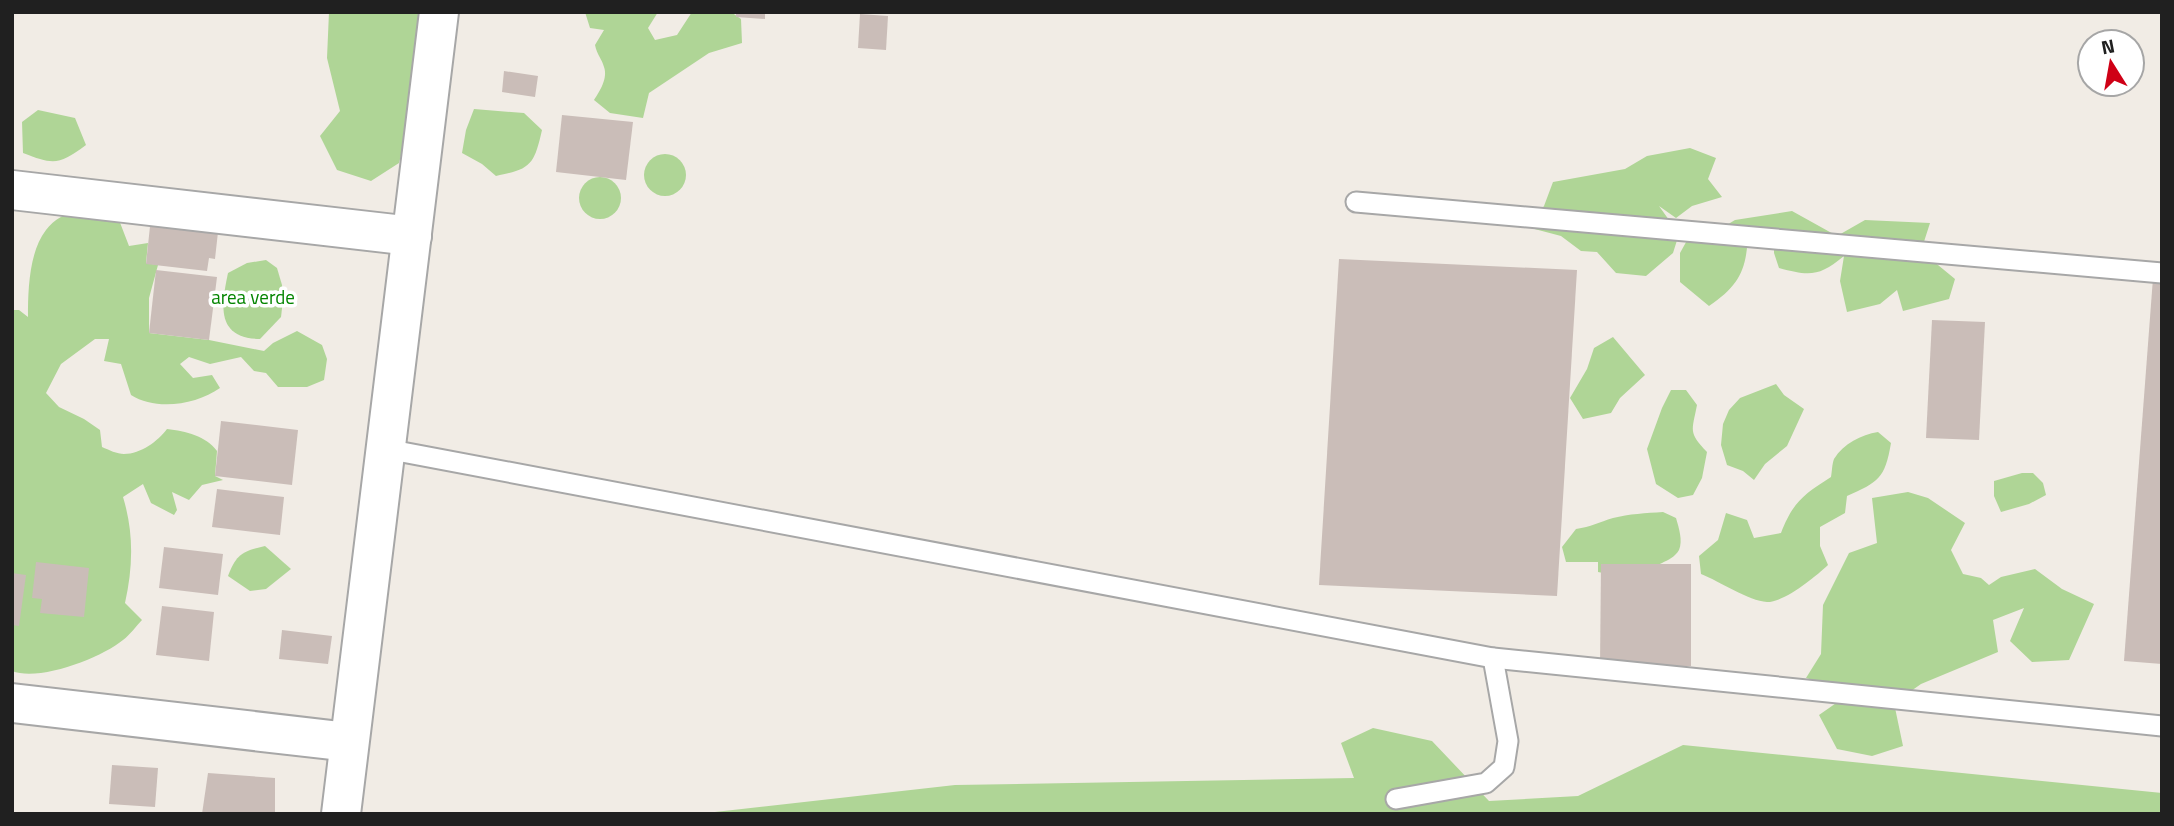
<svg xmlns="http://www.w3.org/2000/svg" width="2174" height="826" font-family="'Titillium Web',sans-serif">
<rect width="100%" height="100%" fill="#f1ece5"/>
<!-- forest -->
<g fill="#afd596">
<polygon points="329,12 429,12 411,116 399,163 371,181 337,170 320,136 340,111 327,58"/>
<path d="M 585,12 L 658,12 L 648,28 L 655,40 L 677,35 L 692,12 L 731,12 L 741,19 L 742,43 L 709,53 L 649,93 L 643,118 L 610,113 L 594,100 C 600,91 608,78 604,67 C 602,59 597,55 595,45 L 604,30 L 590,28 Z"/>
<path d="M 474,109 L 524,113 L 542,130 C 534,165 531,169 496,176 L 482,164 L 462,153 L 466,130 Z"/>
<path d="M 38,110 L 75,118 L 86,145 C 59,165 54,165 23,153 L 22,122 Z"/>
<polygon points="1690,148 1716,158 1708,179 1722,197 1692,206 1676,218 1659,206 1679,234 1673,253 1646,276 1616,273 1597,252 1581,251 1561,236 1527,227 1544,206 1553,182 1625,169 1647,156"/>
<circle cx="665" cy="175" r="21"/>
<circle cx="600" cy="198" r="21"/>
<path d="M 78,208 L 119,220 L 129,246 L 148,243 L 146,263 L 158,265 L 149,298 L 149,333 L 209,340 L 264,351 L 273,343 L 297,331 L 322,345 L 327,359 L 324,380 L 307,387 L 278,387 L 266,373 L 254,371 L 241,357 L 210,364 L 189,357 L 180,364 L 193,378 L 212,375 L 220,388 C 196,405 156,411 131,395 L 121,364 L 104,361 L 109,339 L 95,339 L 61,364 L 46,393 L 59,407 L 84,419 L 100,430 L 102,447 C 109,450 117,454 124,454 C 141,454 158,441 167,429 C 186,431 206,436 217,451 L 215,476 L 223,480 L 202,485 L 189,500 L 172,492 L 177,510 L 174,515 L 151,503 L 143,484 L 123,497 C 134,533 133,567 125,603 L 142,620 C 136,626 130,635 123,640 C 101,658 39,682 12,671 L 12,310 L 19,310 L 28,317 C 28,290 29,252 46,230 C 54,219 66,214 78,208 Z"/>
<path d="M 1792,211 L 1837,236 L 1865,220 L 1930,223 L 1921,251 L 1955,279 L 1949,299 L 1903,311 L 1897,290 L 1880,304 L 1847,312 L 1840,281 L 1844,256 C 1819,277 1809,276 1779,268 L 1774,253 L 1774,233 L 1748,232 C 1747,269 1740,285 1709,306 L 1680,282 L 1680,253 L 1690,235 L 1720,229 L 1735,220 Z"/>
<path d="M 266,260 L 277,268 L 282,285 L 283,300 L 281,317 L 260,339 C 216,338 221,306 228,273 L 247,263 Z"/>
<polygon points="1613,337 1645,375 1620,398 1611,413 1583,419 1570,398 1587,369 1594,348"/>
<polygon points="1776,384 1784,395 1804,409 1787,446 1765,464 1754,480 1743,471 1727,465 1721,445 1723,424 1729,410 1740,398"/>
<path d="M 1671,390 L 1686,390 L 1697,405 C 1692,431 1688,432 1707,452 L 1702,478 L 1693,495 L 1678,498 L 1656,484 L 1647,449 L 1662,408 Z"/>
<path d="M 1878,432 L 1891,443 C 1885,479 1878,482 1847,496 L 1845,513 L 1820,527 L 1820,546 L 1828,565 C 1815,577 1785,602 1767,602 C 1749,601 1719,581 1701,574 L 1699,556 L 1718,540 L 1726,513 L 1747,520 L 1754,538 L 1781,533 C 1793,502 1803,495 1831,477 C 1832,472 1832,464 1834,459 C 1844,443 1861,435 1878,432 Z"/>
<polygon points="2022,473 2033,473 2043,483 2046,495 2029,504 2001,512 1994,496 1994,481"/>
<polygon points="1908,492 1928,498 1965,523 1951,550 1963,574 1981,578 1989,585 2001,577 2035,569 2062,589 2094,604 2069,660 2032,662 2010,641 2024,608 1993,620 1998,652 1921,684 1894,703 1903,746 1872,756 1837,749 1819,715 1852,692 1806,678 1821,654 1823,605 1849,553 1877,543 1872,498"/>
<path d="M 1663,512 L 1676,518 C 1679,528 1683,541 1679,550 C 1675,557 1668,560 1662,563 C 1638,575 1624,578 1598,572 L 1598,562 L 1566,562 L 1562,547 L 1576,529 C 1591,527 1599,522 1613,518 C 1629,514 1646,513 1663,512 Z"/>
<path d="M 265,546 L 291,569 L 266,589 L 250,591 L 228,576 C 236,554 243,551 265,546 Z"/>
<polygon points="1373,728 1432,741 1489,801 1578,796 1683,745 2162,793 2162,814 697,814 955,785 1354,778 1341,743"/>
</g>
<!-- building -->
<g fill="#cabdb8">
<polygon points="736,12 765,12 765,19 736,17"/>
<polygon points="860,14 888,16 886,50 858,48"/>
<polygon points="504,71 538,76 535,97 502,92"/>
<polygon points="562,115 633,122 626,180 556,172"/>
<polygon points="151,217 218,232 215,259 209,258 207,271 146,264"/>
<polygon points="1339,259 1577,270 1557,596 1319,585"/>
<polygon points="156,270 217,277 209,340 149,333"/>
<polygon points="2153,278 2162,279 2162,664 2124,661"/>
<polygon points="1932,320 1985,322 1979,440 1926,438"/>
<polygon points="221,421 298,430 292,485 215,476"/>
<polygon points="217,489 284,497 280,535 212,527"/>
<polygon points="164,547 223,554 218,595 159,588"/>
<polygon points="36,562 89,568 84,617 40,613 42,599 32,598"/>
<polygon points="1601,564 1691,564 1691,666 1600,666"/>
<polygon points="12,573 26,575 19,626 12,625"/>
<polygon points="162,606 214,612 209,661 156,655"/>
<polygon points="282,630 332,636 328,664 279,659"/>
<polygon points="112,765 158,768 155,807 109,804"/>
<polygon points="208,773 275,778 275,814 202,814"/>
</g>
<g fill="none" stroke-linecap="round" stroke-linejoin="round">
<defs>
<g id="lane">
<polyline points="1356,202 2162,273"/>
<polyline points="386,449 1493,658 2162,726"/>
<polyline points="1396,799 1486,783 1504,767 1508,741 1493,658"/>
</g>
<g id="street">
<polyline points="12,190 412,236"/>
<polyline points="12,703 349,742"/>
<polyline points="341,814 439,12"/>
</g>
</defs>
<!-- lane casing -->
<use href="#lane" stroke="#a7a7a7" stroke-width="23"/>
<!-- street casing -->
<use href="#street" stroke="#a7a7a7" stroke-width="42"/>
<!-- lane -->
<use href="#lane" stroke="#fff" stroke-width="19"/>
<!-- street -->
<use href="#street" stroke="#fff" stroke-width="38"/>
</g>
<g text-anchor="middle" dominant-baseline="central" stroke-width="7" stroke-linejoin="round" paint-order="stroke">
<!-- park labels -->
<g font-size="19" fill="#048501" stroke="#fff">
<text x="253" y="296">area verde</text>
</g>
</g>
<!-- border -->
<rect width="2174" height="826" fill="none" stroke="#202020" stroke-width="28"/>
<!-- north arrow -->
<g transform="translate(2111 63) rotate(349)"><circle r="33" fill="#ffffff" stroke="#a6a6a6" stroke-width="2"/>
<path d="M0-5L12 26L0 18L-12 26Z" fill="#cf0016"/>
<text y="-10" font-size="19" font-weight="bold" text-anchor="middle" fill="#202020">N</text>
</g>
</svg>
